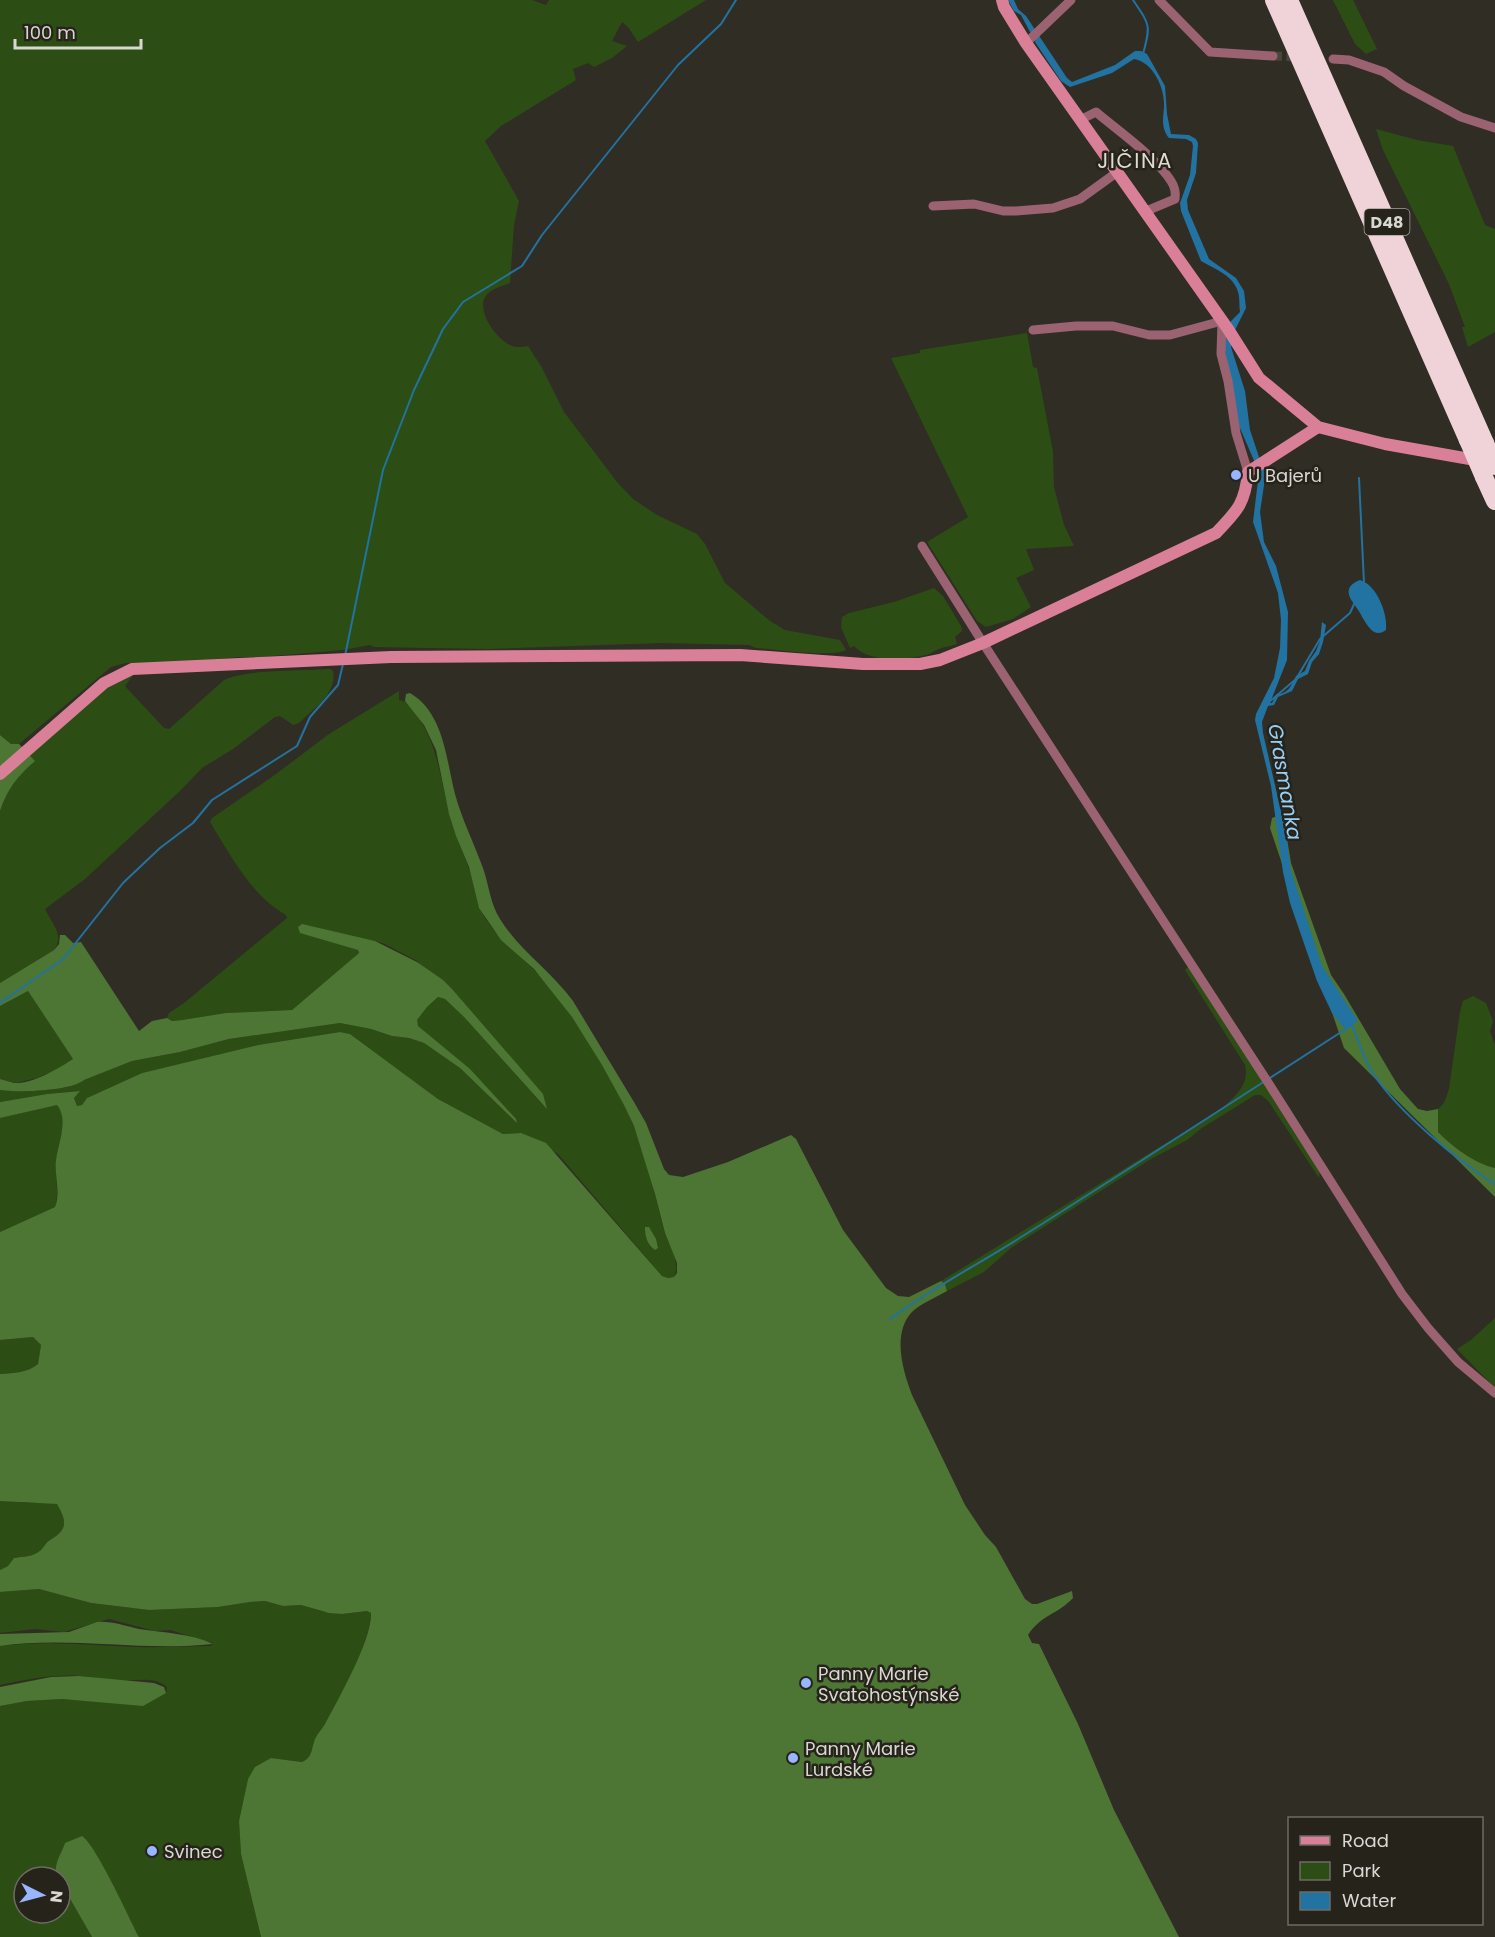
<svg xmlns="http://www.w3.org/2000/svg" width="1495" height="1937" font-family="Poppins,sans-serif">
<rect width="100%" height="100%" fill="#302d24"/>
<!-- green -->
<g fill="#2c4e14">
<path d="M 0,0 L 532,0 L 546,5 L 549,0 L 706,0 L 638,42 L 628,27 L 622,22 L 612,41 L 627,46 L 612,58 L 594,67 L 588,63 L 573,69 L 576,80 L 501,126 L 485,141 L 519,201 L 514,225 L 510,283 C 502,286 490,289 485,297 C 477,312 496,338 510,345 C 515,348 522,347 528,346 L 541,366 L 564,412 L 617,482 L 633,499 L 657,515 L 697,534 L 705,544 L 725,583 L 770,621 L 785,630 L 840,640 L 846,650 C 830,658 777,649 756,648 L 749,645 L 661,643 L 488,649 L 374,647 L 370,645 L 343,650 L 261,657 L 239,657 L 178,663 L 126,663 L 111,667 L 19,744 L 11,744 L 0,735 Z"/>
<polygon points="1333,0 1353,0 1377,49 1366,54 1355,44"/>
<polygon points="1376,129 1417,140 1453,146 1485,225 1495,229 1495,332 1468,347 1462,327 1465,327 1449,284 1383,150"/>
<polygon points="1027,333 1033,367 1037,368 1053,452 1054,487 1064,525 1074,546 1026,549 1034,570 1016,578 1031,607 1013,619 986,627 977,621 927,542 968,517 891,358 920,353 920,350"/>
<path d="M 934,588 L 943,596 L 961,626 L 962,631 L 955,637 L 957,644 C 952,646 943,647 939,649 C 935,650 931,654 926,655 C 905,660 869,663 854,646 L 850,648 L 841,627 L 842,617 L 849,613 L 894,602 Z"/>
<path d="M 330,669 L 333,671 C 337,694 314,708 299,723 L 293,725 L 280,716 L 275,717 L 233,749 L 202,768 L 181,790 L 85,879 L 45,909 C 52,924 65,935 54,950 L 0,983 L 0,811 C 8,788 17,777 34,761 L 29,755 L 111,684 L 134,674 L 125,686 L 164,728 L 169,729 L 224,680 C 247,669 303,671 330,669 Z"/>
<path d="M 399,691 L 399,700 C 408,701 413,709 418,717 C 439,748 440,780 450,815 C 454,833 462,849 468,866 C 476,888 475,905 490,925 C 506,947 529,962 546,983 C 578,1021 615,1080 634,1126 C 647,1159 655,1195 664,1230 C 668,1244 682,1263 674,1277 L 668,1278 L 662,1276 L 558,1154 L 521,1133 L 503,1134 L 438,1099 L 350,1034 L 340,1032 L 258,1045 L 142,1073 L 87,1098 L 82,1105 L 77,1106 L 74,1098 L 79,1091 L 47,1094 L 0,1102 L 0,1090 C 16,1093 72,1091 84,1080 L 132,1061 L 180,1052 L 229,1039 L 340,1023 L 371,1029 L 392,1036 L 409,1038 L 424,1043 L 460,1068 L 516,1122 L 418,1026 L 416,1020 L 427,1007 L 438,997 L 445,999 L 464,1017 L 546,1108 L 417,961 L 385,944 L 375,941 L 353,937 L 342,944 L 358,950 L 359,953 L 292,1010 L 226,1013 L 182,1020 L 172,1021 L 167,1018 L 169,1013 L 184,1003 L 287,918 L 286,915 C 251,895 231,856 210,822 L 212,818 L 276,774 L 329,734 Z"/>
<path d="M 1189,966 L 1320,1171 L 1319,1178 L 1269,1102 L 1261,1095 L 1255,1095 L 1202,1128 L 1187,1140 L 1151,1159 L 1011,1248 L 984,1272 L 947,1291 L 945,1284 L 941,1281 L 1220,1110 C 1234,1097 1250,1086 1245,1065 L 1185,970 Z"/>
<polygon points="28,991 73,1059 54,1071 37,1078 16,1083 0,1079 0,1006"/>
<path d="M 1473,996 L 1486,1003 L 1493,1021 L 1490,1031 L 1495,1046 L 1495,1168 C 1474,1163 1453,1147 1438,1132 L 1438,1109 L 1444,1103 L 1449,1089 L 1460,1012 L 1463,1001 Z"/>
<path d="M 54,1105 L 58,1105 C 69,1120 58,1145 56,1161 C 55,1175 59,1190 56,1204 L 55,1207 L 0,1232 L 0,1118 Z"/>
<polygon points="1495,1318 1495,1388 1457,1349 1471,1340"/>
<path d="M 33,1337 L 41,1345 L 38,1364 C 27,1373 14,1373 0,1374 L 0,1340 Z"/>
<path d="M 8,1500 C 24,1505 41,1501 57,1504 C 67,1522 68,1529 50,1540 C 46,1542 44,1547 41,1550 C 32,1558 23,1556 14,1558 L 8,1566 L 0,1570 L 0,1501 Z"/>
<path d="M 39,1589 L 91,1603 L 149,1610 L 218,1607 L 250,1602 L 265,1601 L 283,1606 L 301,1605 L 321,1611 L 342,1614 L 367,1611 L 371,1613 C 371,1641 339,1698 325,1724 C 322,1729 317,1734 315,1739 C 311,1749 313,1757 302,1762 L 271,1758 L 248,1779 L 239,1821 L 241,1854 L 261,1937 L 139,1937 L 109,1879 L 65,1843 C 61,1855 52,1865 58,1877 L 24,1877 L 24,1913 L 60,1913 L 60,1881 L 92,1937 L 0,1937 L 0,1706 L 27,1701 L 62,1699 L 120,1703 L 166,1693 L 167,1687 C 155,1676 136,1681 122,1680 C 107,1680 94,1677 80,1676 C 54,1674 25,1680 0,1685 L 0,1646 C 45,1640 91,1645 136,1647 C 161,1648 186,1646 211,1646 L 213,1643 L 170,1630 L 155,1631 L 109,1619 L 64,1632 L 35,1629 L 0,1633 L 0,1592 Z"/>
</g>
<!-- forest -->
<g fill="#4d7534">
<path d="M 410,693 C 444,713 446,759 455,794 C 462,820 475,845 484,871 C 489,887 491,905 500,919 C 519,950 551,971 573,1001 L 634,1102 L 646,1123 L 664,1169 L 669,1175 L 683,1177 L 728,1162 L 791,1135 L 796,1139 L 843,1230 L 886,1288 L 898,1296 L 909,1297 L 941,1281 L 945,1284 L 947,1291 C 937,1297 918,1305 911,1313 C 892,1335 903,1371 912,1395 L 965,1505 L 985,1535 L 996,1547 L 1025,1599 L 1032,1604 L 1037,1604 L 1072,1591 L 1073,1598 C 1057,1615 1042,1614 1028,1635 L 1032,1643 L 1039,1644 L 1078,1724 L 1114,1810 L 1179,1937 L 261,1937 L 241,1854 L 239,1821 L 248,1779 L 255,1767 L 271,1758 L 302,1762 C 313,1757 311,1749 315,1739 C 317,1734 322,1729 325,1724 C 338,1699 372,1640 371,1613 L 367,1611 L 342,1614 L 329,1613 L 301,1605 L 283,1606 L 265,1601 L 250,1602 L 218,1607 L 149,1610 L 91,1603 L 39,1589 L 0,1592 L 0,1570 L 8,1566 L 14,1558 C 23,1556 32,1558 41,1550 C 44,1547 46,1542 50,1540 C 68,1529 67,1522 57,1504 L 0,1501 L 0,1374 C 14,1373 27,1373 38,1364 L 41,1345 L 33,1337 L 0,1340 L 0,1232 L 55,1207 C 61,1192 54,1175 56,1160 C 58,1144 69,1119 57,1105 L 0,1118 L 0,1102 L 47,1094 L 80,1091 L 74,1098 L 77,1106 L 82,1105 L 87,1098 L 142,1073 L 258,1045 L 340,1032 L 350,1034 L 438,1099 L 503,1134 L 521,1133 L 546,1143 L 662,1276 L 668,1278 L 674,1277 L 677,1273 L 677,1263 L 665,1233 L 655,1194 L 634,1126 L 624,1105 L 602,1065 L 572,1017 L 534,969 L 501,940 L 479,908 L 469,867 L 456,836 L 449,814 L 436,750 L 424,725 L 405,701 L 406,694 Z"/>
<path d="M 0,735 L 11,744 L 19,744 L 35,761 C 17,777 8,788 0,811 Z"/>
<path d="M 1283,814 L 1291,863 L 1331,975 L 1344,994 L 1400,1089 L 1418,1109 L 1427,1111 L 1438,1109 L 1438,1132 C 1453,1147 1474,1163 1495,1168 L 1495,1197 L 1344,1048 L 1270,828 L 1272,818 Z"/>
<path d="M 302,924 L 375,941 L 417,962 L 443,980 L 452,989 L 543,1094 L 547,1109 L 464,1017 L 445,999 L 438,997 L 427,1007 L 417,1020 L 418,1026 L 470,1069 L 516,1119 L 517,1123 L 460,1068 L 424,1043 L 409,1038 L 392,1036 L 371,1029 L 340,1023 L 229,1039 L 180,1052 L 132,1061 L 84,1080 C 72,1091 16,1093 0,1090 L 0,1079 C 5,1080 10,1082 14,1083 C 32,1084 58,1069 73,1059 L 28,991 L 0,1006 L 0,983 L 54,950 L 59,944 L 60,935 L 65,935 L 73,943 L 81,942 L 139,1031 L 152,1021 L 167,1018 L 172,1021 L 182,1020 L 226,1013 L 292,1010 L 359,953 L 358,950 L 300,933 L 298,927 Z"/>
<path d="M 645,1227 L 649,1227 L 656,1239 L 658,1248 L 655,1250 C 647,1244 645,1237 645,1227 Z"/>
<path d="M 97,1622 C 113,1621 124,1626 139,1629 C 164,1633 190,1633 213,1644 C 142,1652 70,1636 0,1646 L 0,1634 L 69,1632 Z"/>
<polygon points="79,1676 154,1683 164,1687 166,1693 143,1706 62,1699 27,1701 0,1706 0,1687 51,1677"/>
<path d="M 82,1836 C 96,1845 129,1918 139,1937 L 92,1937 L 61,1883 L 60,1877 L 58,1877 C 52,1865 61,1855 65,1843 Z"/>
</g>
<!-- water -->
<g fill="#2273a1">
<path d="M 1008,0 L 1014,0 L 1018,9 L 1026,16 L 1067,78 L 1072,82 L 1115,65 L 1135,51 L 1141,51 L 1147,54 L 1165,86 L 1167,114 L 1171,134 L 1189,135 L 1196,139 L 1198,143 L 1196,173 L 1187,200 L 1188,210 L 1209,259 L 1236,278 L 1244,291 L 1246,308 L 1235,330 L 1231,347 L 1245,391 L 1250,430 L 1259,457 L 1257,463 L 1263,466 L 1266,472 L 1260,512 L 1264,542 L 1276,566 L 1288,612 L 1287,660 L 1270,703 L 1272,703 L 1276,695 C 1288,693 1291,687 1296,676 L 1305,671 L 1309,661 L 1316,651 L 1320,641 L 1322,622 L 1326,625 L 1323,642 L 1319,654 L 1312,662 L 1308,674 L 1298,679 L 1292,691 L 1278,697 L 1274,705 L 1268,706 L 1262,722 L 1263,733 L 1285,829 L 1291,871 L 1322,966 L 1358,1021 L 1345,1029 L 1332,1013 L 1317,981 L 1290,903 L 1283,872 L 1271,786 L 1255,720 L 1256,714 L 1274,678 L 1280,648 L 1281,620 L 1278,593 L 1253,522 L 1259,472 L 1239,426 L 1225,351 L 1225,336 L 1231,321 L 1240,312 C 1239,305 1240,299 1238,292 C 1234,276 1215,269 1201,261 L 1181,211 L 1180,203 L 1190,175 L 1193,146 L 1192,142 L 1186,139 L 1169,138 C 1161,128 1163,119 1164,107 C 1165,88 1153,62 1134,59 L 1112,73 L 1070,87 L 1061,81 L 1035,42 L 1036,38 L 1030,32 L 1021,15 L 1014,11 Z"/>
<path d="M 1360,580 C 1377,585 1388,614 1386,630 C 1371,642 1363,615 1356,607 C 1353,602 1347,596 1349,589 C 1351,584 1355,582 1360,580 Z"/>
</g>
<g fill="none" stroke-linecap="round" stroke-linejoin="round">
<!-- stream -->
<g stroke="#2273a1" stroke-width="2">
<path d="M 1133,0 C 1150,25 1151,25 1143,54"/>
<polyline points="1359,478 1364,583"/>
<polyline points="345,656 383,470 414,390 443,329 463,302 522,266 542,235 678,65 721,24 736,0"/>
<polyline points="1268,703 1296,679 1320,639 1350,613 1355,602"/>
<polyline points="0,1003 63,959 123,883 160,848 193,823 212,800 297,746 310,717 338,685 343,664"/>
<path d="M 1351,1023 C 1359,1040 1363,1060 1374,1075 C 1400,1113 1456,1160 1495,1184"/>
<polyline points="1270,1078 1352,1025"/>
<path d="M 890,1319 C 931,1289 975,1266 1018,1239 C 1101,1187 1183,1134 1265,1081"/>
</g>
<!-- street-tunnel -->
<polyline stroke="#49463e" stroke-width="9" stroke-dasharray="9 4.5" stroke-linecap="butt" points="1273,56 1301,57"/>
<!-- street -->
<g stroke="#9b6371" stroke-width="9">
<polyline points="1159,0 1210,52 1273,56"/>
<polyline points="1026,43 1071,0"/>
<polyline points="1333,59 1349,60 1384,72 1404,86 1461,117 1495,128"/>
<path d="M 1080,120 L 1096,112 C 1117,130 1156,157 1171,181 C 1175,187 1176,192 1175,199 L 1144,212"/>
<polyline points="933,206 974,204 1003,211 1016,211 1053,208 1080,199 1116,173"/>
<polyline points="1033,330 1076,326 1113,326 1149,335 1170,335 1222,321 1221,354 1228,381 1236,433 1248,472"/>
<polyline points="922,546 983,643 1269,1084 1402,1294 1428,1328 1458,1362 1495,1393"/>
</g>
<!-- secondary -->
<g stroke="#d98098" stroke-width="12">
<polyline points="1002,0 1004,7 1026,43 1228,329 1259,378 1318,427 1385,444 1481,461"/>
<path d="M 0,774 L 104,683 L 132,669 L 391,657 L 740,655 L 863,664 L 920,664 L 940,660 L 983,643 L 1216,533 C 1237,511 1245,504 1248,472 L 1318,427"/>
</g>
<!-- highway -->
<g stroke="#f0d3d9" stroke-width="18">
<polyline points="1274,0 1468,440"/>
<polyline points="1289,0 1485,443"/>
<polyline points="1484,477 1495,501"/>
</g>
<!-- highway-bridge -->
<g stroke="#f0d3d9" stroke-width="18">
<polyline points="1468,440 1484,477"/>
<polyline points="1485,443 1495,466"/>
</g>
</g>
<!-- markers -->
<g fill="#98b6fd" stroke="#26231b" stroke-width="2">
<circle cx="1236" cy="475" r="6"/>
<circle cx="806" cy="1683" r="6"/>
<circle cx="793" cy="1758" r="6"/>
<circle cx="152" cy="1851" r="6"/>
</g>
<g text-anchor="middle" dominant-baseline="central" stroke-width="5" stroke-linejoin="round" paint-order="stroke">
<!-- shield labels -->
<rect fill="#26231b" stroke="#a3a19b" stroke-width="1.5" x="1364.5" y="209" width="45" height="26" rx="4.5"/>
<g font-size="16" font-weight="bold" fill="#d9d7d2">
<text x="1387" y="222">D48</text>
</g>
<!-- poi labels -->
<g font-size="18" fill="#d9d7d2" stroke="#26231b" text-anchor="start">
<text x="1248" y="475">U Bajerů</text>
<text x="818" y="1673">Panny Marie<tspan x="818" dy="21">Svatohostýnské</tspan></text>
<text x="805" y="1748">Panny Marie<tspan x="805" dy="21">Lurdské</tspan></text>
<text x="164" y="1851">Svinec</text>
</g>
<!-- water labels -->
<g font-size="20" font-style="italic" fill="#96d0f6" stroke="#26231b">
<text transform="translate(1285 782) rotate(80)">Grasmanka</text>
</g>
<!-- quarter labels -->
<g font-size="21" letter-spacing="1.5" fill="#dedbd0" stroke="#26231b">
<text x="1135" y="160">JIČINA</text>
</g>
</g>
<!-- legend -->
<rect x="1288" y="1817" width="195" height="108" fill="#26231b" stroke="#6e6b64" stroke-width="1.5"/>
<rect x="1300" y="1836" width="30" height="9" fill="#d98098" stroke="#6e6b64" stroke-width="1.5"/>
<text x="1342" y="1847" font-size="18" fill="#d9d7d2">Road</text>
<rect x="1300" y="1862" width="30" height="18" fill="#2c4e14" stroke="#6e6b64" stroke-width="1.5"/>
<text x="1342" y="1877" font-size="18" fill="#d9d7d2">Park</text>
<rect x="1300" y="1892" width="30" height="18" fill="#2273a1" stroke="#6e6b64" stroke-width="1.5"/>
<text x="1342" y="1907" font-size="18" fill="#d9d7d2">Water</text>
<!-- north arrow -->
<g transform="translate(42 1895) rotate(96)"><circle r="28" fill="#26231b" stroke="#6e6b64" stroke-width="1.5"/>
<path d="M0-4.5L10 22L0 15L-10 22Z" fill="#98b6fd"/>
<text y="-9" font-size="16" font-weight="bold" text-anchor="middle" fill="#d9d7d2">N</text>
</g>
<!-- scale -->
<path d="M15 39v9h126v-9" fill="none" stroke="#d9d7d2" stroke-width="3"/>
<text x="24" y="39" font-size="18" fill="#d9d7d2" stroke="#26231b" stroke-width="4.5" paint-order="stroke">100 m</text>
</svg>
